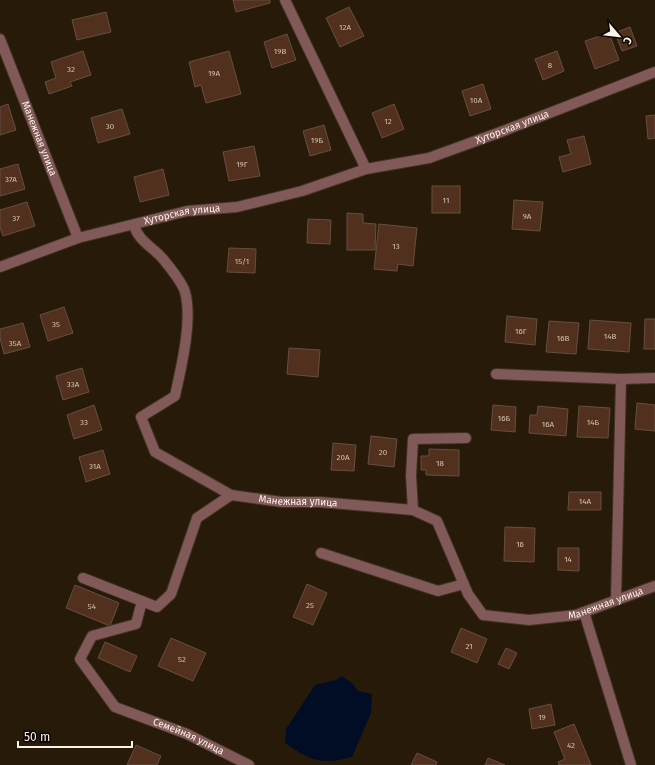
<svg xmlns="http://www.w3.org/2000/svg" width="655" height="765" font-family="'Fira Sans',sans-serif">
<rect width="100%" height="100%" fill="#281a09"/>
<!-- water -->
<path fill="#000d25" d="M 342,676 L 353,684 L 358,691 L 372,694 L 371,713 L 352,757 C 320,765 311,761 285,743 L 286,729 L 315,685 L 336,680 Z"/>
<!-- building -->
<g fill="#51311e" stroke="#654e42">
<polygon points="233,0 270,0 270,3 236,12"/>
<polygon points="349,7 364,36 340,47 326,18"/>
<polygon points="106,12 111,32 77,40 72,20"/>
<polygon points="630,27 637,46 622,51 615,33"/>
<polygon points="609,33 619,60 595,69 585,41"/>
<polygon points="287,34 296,60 272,68 264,42"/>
<polygon points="83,51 91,75 70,82 72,86 49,94 45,82 56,78 51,62"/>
<polygon points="229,51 241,94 206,103 201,85 195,87 189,62"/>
<polygon points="557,51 564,71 543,80 535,59"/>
<polygon points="483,84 491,109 470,116 462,91"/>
<polygon points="8,104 16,130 0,135 0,107"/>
<polygon points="394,104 404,129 382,138 372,113"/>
<polygon points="122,109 130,134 98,143 91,118"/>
<polygon points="655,115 655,138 648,139 646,116"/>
<polygon points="324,125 331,150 310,156 303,131"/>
<polygon points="584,136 591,164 563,172 559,157 571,154 567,140"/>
<polygon points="254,146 260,176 229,181 223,152"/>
<polygon points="18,164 25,189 0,196 0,169"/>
<polygon points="163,169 169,195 140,202 134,177"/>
<rect x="432" y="186" width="28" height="27"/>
<polygon points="514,200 543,202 540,231 512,229"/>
<polygon points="27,202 35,226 3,236 0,228 0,210"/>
<polygon points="347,213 363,214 363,223 376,224 375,250 347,250"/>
<polygon points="308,219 331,220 330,244 307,243"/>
<polygon points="379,224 417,228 413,266 398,264 397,271 374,269"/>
<polygon points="229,248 256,249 255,273 227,272"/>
<polygon points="64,307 73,333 48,341 40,315"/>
<polygon points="507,316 537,319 535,345 505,342"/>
<polygon points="645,319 655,319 655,349 644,349"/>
<polygon points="590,320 631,323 629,352 588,349"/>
<polygon points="549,321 579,323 576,354 546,352"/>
<polygon points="23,323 30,347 4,354 0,338 0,329"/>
<polygon points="289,348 320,350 318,377 287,374"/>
<polygon points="82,368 89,392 63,400 56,376"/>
<polygon points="637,403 655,405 655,431 635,429"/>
<polygon points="94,405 102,430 74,439 67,415"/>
<polygon points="493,405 516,407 515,432 491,430"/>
<polygon points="538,406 568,409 566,436 529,433 530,415 537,415"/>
<polygon points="579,406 610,408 608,438 577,437"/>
<polygon points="371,436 397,439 394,467 368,464"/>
<polygon points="333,443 356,445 354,471 331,470"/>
<polygon points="429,449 459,450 459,476 426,475 426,470 421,470 421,456 429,456"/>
<polygon points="103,450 110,474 86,482 79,457"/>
<polygon points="569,492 601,492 601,510 568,510"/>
<polygon points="505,527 535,528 534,562 504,561"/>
<polygon points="558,548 579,548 579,571 558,570"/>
<polygon points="307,584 327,593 313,625 293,617"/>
<polygon points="75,585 119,603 110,626 66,608"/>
<polygon points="461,628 487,639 477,663 451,652"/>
<polygon points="171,638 206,653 193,681 158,666"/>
<polygon points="105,642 137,656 130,672 98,658"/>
<polygon points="506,648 517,653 509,669 498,664"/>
<polygon points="551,704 555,725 532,729 529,709"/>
<polygon points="574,724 591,765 559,765 558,762 565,759 554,732"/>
<polygon points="136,745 161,756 157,765 127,765"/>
<polygon points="417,753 437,762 436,765 411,765"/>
<polygon points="488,758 505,765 485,765"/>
</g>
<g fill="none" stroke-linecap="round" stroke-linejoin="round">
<defs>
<g id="minor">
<polyline points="285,0 366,169"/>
<path id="s1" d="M 0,39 L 78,238"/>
<path id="s2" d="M 134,225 C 138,241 153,247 163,259 C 169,266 183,284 185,292 C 193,320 181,368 175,396 L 141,417 L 155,452 L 231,495 L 282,502 L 320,502 L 413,510 L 437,521 L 468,594 L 483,615 L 529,620 L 576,615 L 655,586"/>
<path id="s3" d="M 0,267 L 78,238 L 187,211 L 237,207 L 302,191 L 366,169 L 429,158 L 506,130 L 655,72"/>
<polyline points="496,374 621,379 616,600"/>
<polyline points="621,379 655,378"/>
<polyline points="413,510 411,476 413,439 466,438"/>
<polyline points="321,553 438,591 464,584"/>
<polyline points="83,578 157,607 171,594 197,518 231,495"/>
<path id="s4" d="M 142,601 L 136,624 L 92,636 L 80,659 L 115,707 L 187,734 L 249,765"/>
<polyline points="584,612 631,765"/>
</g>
</defs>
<!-- minor casing -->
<use href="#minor" stroke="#413424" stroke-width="12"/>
<!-- minor -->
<use href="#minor" stroke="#805958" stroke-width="10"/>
</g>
<g text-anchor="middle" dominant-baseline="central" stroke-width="3.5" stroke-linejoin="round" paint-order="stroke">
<!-- number labels -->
<g font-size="8" fill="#d1c2b5">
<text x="345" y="27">12А</text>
<text x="280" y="51">19В</text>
<text x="550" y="65">8</text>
<text x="71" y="69">32</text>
<text x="214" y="73">19А</text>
<text x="476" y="100">10А</text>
<text x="388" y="121">12</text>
<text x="110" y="126">30</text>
<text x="317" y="140">19Б</text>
<text x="242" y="164">19Г</text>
<text x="11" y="179">37А</text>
<text x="446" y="200">11</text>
<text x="527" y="216">9А</text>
<text x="16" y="218">37</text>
<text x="396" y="246">13</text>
<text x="242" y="261">15/1</text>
<text x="56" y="324">35</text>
<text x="521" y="331">16Г</text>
<text x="610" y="336">14В</text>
<text x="563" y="338">16В</text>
<text x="15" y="343">35А</text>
<text x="73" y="384">33А</text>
<text x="504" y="418">16Б</text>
<text x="84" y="422">33</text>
<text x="593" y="422">14Б</text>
<text x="548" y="424">16А</text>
<text x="383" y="452">20</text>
<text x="343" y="457">20А</text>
<text x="440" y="463">18</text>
<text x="95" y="466">31А</text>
<text x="585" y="501">14А</text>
<text x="520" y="544">16</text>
<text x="568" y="559">14</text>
<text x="310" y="605">25</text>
<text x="92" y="606">54</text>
<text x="469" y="646">21</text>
<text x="182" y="659">52</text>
<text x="542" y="717">19</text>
<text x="571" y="745">42</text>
</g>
<!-- street labels -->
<g font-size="10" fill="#fcf2e7" stroke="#0c0602">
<text stroke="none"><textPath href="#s3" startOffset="533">Хуторская улица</textPath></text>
<text stroke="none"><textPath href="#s1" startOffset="107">Манежная улица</textPath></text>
<text stroke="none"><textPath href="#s3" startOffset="190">Хуторская улица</textPath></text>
<text stroke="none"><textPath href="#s2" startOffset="423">Манежная улица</textPath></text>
<text stroke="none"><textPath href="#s2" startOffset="795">Манежная улица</textPath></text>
<text stroke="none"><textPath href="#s4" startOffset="234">Семейная улица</textPath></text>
</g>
</g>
<!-- north arrow -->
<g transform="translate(619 36) rotate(118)" stroke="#0c0602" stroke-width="3" paint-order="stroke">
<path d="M0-3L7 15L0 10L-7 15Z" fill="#fcf2e7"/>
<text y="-6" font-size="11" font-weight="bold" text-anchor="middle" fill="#fcf2e7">С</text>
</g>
<!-- scale -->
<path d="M18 741v6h114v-6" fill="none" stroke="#fcf2e7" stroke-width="2"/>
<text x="24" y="741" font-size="12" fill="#fcf2e7" stroke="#0c0602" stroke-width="3" paint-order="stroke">50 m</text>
</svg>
